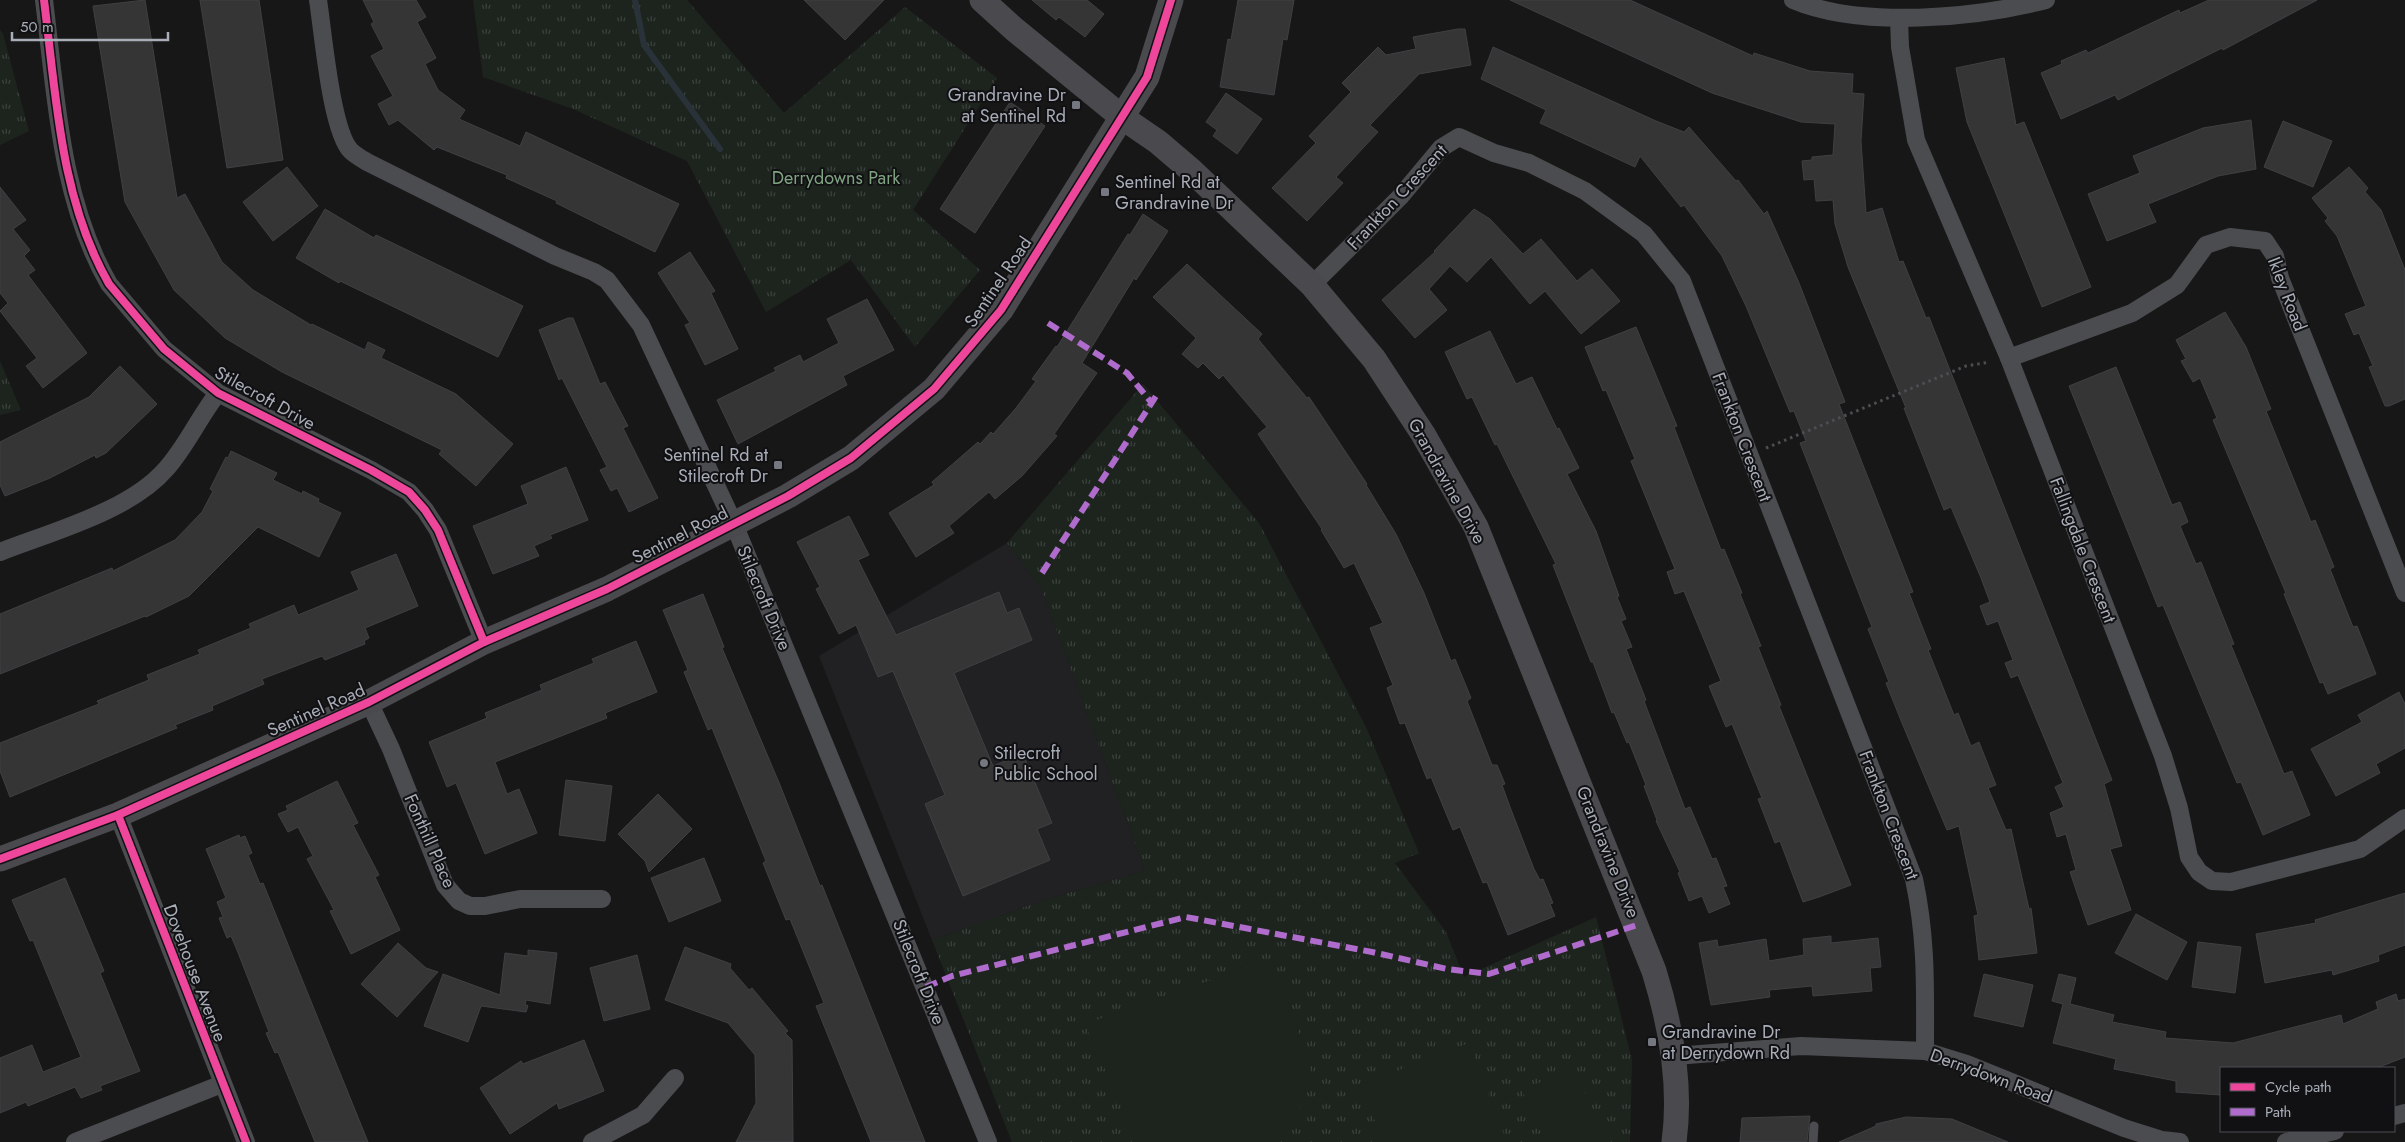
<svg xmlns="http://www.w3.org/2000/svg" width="2405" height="1142" font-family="Jost,sans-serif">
<defs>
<pattern id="park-tufts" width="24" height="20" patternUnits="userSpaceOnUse" patternTransform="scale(1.25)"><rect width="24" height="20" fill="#1d241e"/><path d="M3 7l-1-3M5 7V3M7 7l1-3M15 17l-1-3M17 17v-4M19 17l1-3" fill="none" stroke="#3b413d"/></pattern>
</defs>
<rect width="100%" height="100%" fill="#171717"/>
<!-- built -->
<polygon fill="#212123" points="1007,543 1041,588 1145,871 1050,898 932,940 819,656"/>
<!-- park -->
<g fill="url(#park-tufts)">
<polygon points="473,0 687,0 784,113 905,7 997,78 913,210 980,270 915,347 851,260 766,312 687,161 573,109 483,77"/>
<polygon points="0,30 3,34 29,131 0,145"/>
<polygon points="0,361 21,410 0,415"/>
<polygon points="1143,384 1259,523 1366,727 1419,853 1395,863 1446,932 1464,977 1596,917 1632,1060 1630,1142 1012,1142 932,940 1050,898 1145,871 1041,588 1007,543"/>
</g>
<!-- pitch -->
<g fill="#1d241e">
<polygon points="1272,959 1285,990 1311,1071 1295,1123 1275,1142 1137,1142 1085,1024"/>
<polygon points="1469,1043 1507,1142 1383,1142 1361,1085"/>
<polygon points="1574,1068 1606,1142 1545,1142 1522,1090"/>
</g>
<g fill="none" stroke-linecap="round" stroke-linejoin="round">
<!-- stream -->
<polyline stroke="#2a3239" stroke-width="6" points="635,0 644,45 720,149"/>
</g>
<!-- building -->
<g fill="#353536" stroke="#3f4043">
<polygon points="145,0 177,198 185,194 222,262 253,290 311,325 312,324 365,350 368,342 385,350 381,358 456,394 513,444 476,486 439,454 442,450 282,372 225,338 174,290 125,202 93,6"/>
<polygon points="200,0 259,0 283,160 227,168"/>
<polygon points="363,0 416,0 426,17 417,22 436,58 425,64 438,90 465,110 459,119 520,146 526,132 679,204 655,252 556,203 557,201 506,178 507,175 437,147 434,150 398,120 389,125 378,104 393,96 371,56 384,49 371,24 374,22"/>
<polygon points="804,0 884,0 845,40"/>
<polygon points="1032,0 1087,0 1104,14 1085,37 1059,17 1056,20"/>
<polygon points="1238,0 1294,0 1287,40 1283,39 1274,95 1220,87 1228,39 1231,40"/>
<polygon points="1510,0 1630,0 1753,56 1754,53 1810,71 1853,74 1852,93 1864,94 1861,141 1866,213 1882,208 1899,262 1903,261 1926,318 1929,317 2112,780 2104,784 2122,846 2110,849 2131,910 2088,925 2070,872 2076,870 2066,834 2057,837 2050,813 2064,807 2055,787 2063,783 2018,675 2011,678 2005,663 2013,660 1998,621 1987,625 1980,606 1990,602 1981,578 1951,507 1944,510 1904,408 1906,408 1848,267 1835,224 1833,200 1816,201 1814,179 1804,180 1802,161 1812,160 1812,157 1833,155 1835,124 1801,122 1712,93"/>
<polygon points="2209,0 2317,0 2223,50 2222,48 2118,100 2115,95 2061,119 2041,73 2062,64 2061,61 2086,50 2088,53 2179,10 2180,13"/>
<polygon points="1458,29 1465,29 1471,65 1419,74 1370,125 1378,132 1336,177 1343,183 1307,221 1272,188 1316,143 1309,136 1351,92 1342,83 1378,47 1386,55 1416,49 1413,37"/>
<polygon points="1493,47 1656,121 1684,132 1689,127 1736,181 1738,180 1764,214 1767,211 1799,283 1845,402 1839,404 1913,592 1909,593 1931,649 1928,650 1954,715 1958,713 1971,746 1979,742 1996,785 1988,788 2006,830 2011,829 2029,909 2031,908 2037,953 1979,960 1974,916 1978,915 1959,826 1947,830 1902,723 1886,683 1889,682 1868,629 1872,627 1800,443 1806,441 1794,411 1790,412 1746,306 1722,256 1684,205 1681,207 1640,156 1635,167 1540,123 1546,110 1481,79"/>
<polygon points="2004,58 2016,125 2024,122 2091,287 2042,307 1967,122 1956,68"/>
<polygon points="1226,93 1262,119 1237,154 1213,136 1217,130 1206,122"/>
<polygon points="1010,102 1045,126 975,233 940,209"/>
<polygon points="2251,120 2256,169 2218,176 2148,204 2156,222 2107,241 2088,194 2140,173 2133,156 2203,128"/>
<polygon points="2283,121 2332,141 2313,187 2264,167"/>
<polygon points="287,167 318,206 273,241 243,202"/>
<polygon points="2349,167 2368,188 2365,192 2381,210 2405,270 2405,399 2389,406 2385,406 2369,367 2373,366 2359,333 2354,335 2345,314 2366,306 2337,236 2325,221 2328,218 2312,198"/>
<polygon points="0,187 26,220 13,229 30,250 24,256 35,270 28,275 87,353 43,388 26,366 37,358 0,311 8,303 0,293"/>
<polygon points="325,209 374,238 376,235 523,306 498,357 340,281 339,283 296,258"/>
<polygon points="1474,209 1490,219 1523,254 1541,239 1577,281 1592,269 1620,301 1581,334 1545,291 1530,304 1491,257 1467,282 1450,266 1429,289 1447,310 1415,338 1382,300 1435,252 1434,251"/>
<polygon points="1143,214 1168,231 1136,280 1134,278 1082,363 1097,373 1054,434 1057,436 1022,476 995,499 989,492 949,526 954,533 916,557 889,513 934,485 932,482 978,442 980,444 991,432 993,434 1016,408 1036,381 1032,379 1056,346 1057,347 1128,234 1130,235"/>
<polygon points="690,252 715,291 711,293 738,349 705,365 685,325 690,323 658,273"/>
<polygon points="1187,264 1262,334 1258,339 1307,398 1309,397 1367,484 1366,485 1396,534 1424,593 1451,661 1455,659 1471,698 1467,701 1492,765 1497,765 1505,784 1502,785 1510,807 1534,869 1540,880 1543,879 1553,903 1550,904 1555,916 1508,935 1487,882 1483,883 1460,827 1453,830 1431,777 1427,779 1405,723 1400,724 1387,688 1393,685 1370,628 1383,623 1354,563 1344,568 1321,530 1322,529 1258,434 1267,427 1223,375 1219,379 1203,363 1198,368 1182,354 1196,338 1153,297"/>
<polygon points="867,299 894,350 843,376 847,385 738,444 717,400 776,371 774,368 800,355 803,362 839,343 827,319"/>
<polygon points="2225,312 2246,347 2271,409 2266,411 2289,468 2311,522 2315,520 2334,567 2330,569 2353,627 2357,626 2376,674 2328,694 2323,682 2320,683 2284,594 2286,593 2213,420 2217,418 2200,378 2193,382 2181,361 2186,359 2176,340"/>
<polygon points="568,318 573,318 600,384 605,382 620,411 628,426 623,428 658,498 629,512 617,488 611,491 600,470 607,467 562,378 559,380 539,330"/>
<polygon points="1636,327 1677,426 1674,427 1721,550 1724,549 1742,593 1740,594 1761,646 1758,647 1781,705 1779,706 1851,885 1819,897 1803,902 1780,841 1775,843 1758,799 1762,798 1732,724 1726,727 1709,686 1721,681 1684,591 1675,594 1667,572 1675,569 1631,461 1635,459 1606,390 1603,391 1585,347"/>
<polygon points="1490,331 1516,384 1532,377 1557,429 1559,428 1579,468 1567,474 1596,531 1619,596 1617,597 1626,619 1621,621 1632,647 1626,649 1646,700 1644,701 1685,809 1690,807 1712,859 1716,858 1727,886 1723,887 1730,904 1709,913 1702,896 1689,901 1678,873 1680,872 1656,821 1657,820 1644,786 1646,785 1629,742 1627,743 1614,712 1612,713 1593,662 1591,662 1582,639 1553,565 1556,564 1497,444 1495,445 1472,397 1467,399 1445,352"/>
<polygon points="120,366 157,404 106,453 96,458 95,455 50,478 5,496 0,485 0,442 89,397"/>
<polygon points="2116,367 2172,505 2180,502 2188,522 2180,526 2196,564 2201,562 2234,644 2231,645 2284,774 2292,771 2310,815 2263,835 2241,782 2237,783 2163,605 2158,607 2069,386"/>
<polygon points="231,451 277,473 273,480 302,494 303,491 319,499 318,502 341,513 319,557 258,527 189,596 146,617 145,616 0,674 0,614 112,568 113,571 175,540 202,512 213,491 210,489 226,457 228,458"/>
<polygon points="566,467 588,520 550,535 552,538 534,546 539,556 493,574 473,526 528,504 521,486"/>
<polygon points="849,516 869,555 858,560 896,635 999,592 1007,613 1019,608 1032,640 954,673 993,766 1023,754 1052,823 1037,829 1050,860 963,896 925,804 945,795 893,671 878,677 856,625 839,634 816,589 820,587 797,542"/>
<polygon points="396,554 418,606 365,628 369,638 364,641 365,644 325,660 322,656 262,679 264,684 212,706 213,710 175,725 177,728 10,797 0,771 0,743 99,704 97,701 149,680 147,675 200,654 198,650 251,628 249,624 294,605 298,615 359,590 351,572"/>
<polygon points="703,594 724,647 722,648 780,785 820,886 822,885 925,1142 871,1142 816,1006 824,1003 790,919 786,920 763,863 766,861 712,728 708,730 684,672 688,670 663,610"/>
<polygon points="636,641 657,692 605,713 607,718 495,762 507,794 519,789 537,833 485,854 456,783 447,787 429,742 487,718 485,713 542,690 540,685 594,663 592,659"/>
<polygon points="2399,692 2405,704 2405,748 2376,764 2380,773 2336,796 2311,749 2362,722 2358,715"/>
<polygon points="566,780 612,786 605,841 559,835"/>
<polygon points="337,781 358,823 353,825 379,875 375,877 400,930 351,954 330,911 334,910 307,859 313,856 298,827 288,832 278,814 288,810 286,806"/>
<polygon points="658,794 692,829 649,872 645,861 618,834"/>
<polygon points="239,835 240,838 245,836 252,853 248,855 260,884 263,883 368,1142 315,1142 278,1052 275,1053 266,1033 269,1032 237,950 231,936 227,938 219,918 223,917 217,902 226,898 206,849"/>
<polygon points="704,858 721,901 669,922 651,878"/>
<polygon points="65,878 104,971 100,973 140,1071 100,1086 102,1090 81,1098 75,1087 28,1106 26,1102 0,1113 0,1058 32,1045 43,1072 81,1057 33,940 30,941 12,900"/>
<polygon points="2405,893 2405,945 2378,955 2379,961 2333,975 2332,970 2265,983 2256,934 2316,923 2315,920"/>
<polygon points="2136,914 2187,942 2167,980 2115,953"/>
<polygon points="1831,936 1831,943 1878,938 1881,967 1870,968 1872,991 1813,996 1812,986 1769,990 1770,997 1711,1005 1699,943 1717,940 1718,947 1766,939 1769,961 1804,955 1803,939"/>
<polygon points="2198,942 2241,947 2235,993 2192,987"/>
<polygon points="398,943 426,968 438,972 397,1017 361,984"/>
<polygon points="685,947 731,964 730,968 749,990 752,988 788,1031 785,1033 792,1040 793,1142 736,1142 756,1103 755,1055 728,1023 665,1000"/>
<polygon points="528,950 557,953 550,1004 526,1000 525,1004 528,1006 526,1012 481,1006 468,1042 424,1026 443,974 500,995 505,953 528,956"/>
<polygon points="637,955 650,1009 604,1021 590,968"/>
<polygon points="1984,974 2033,985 2023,1027 1974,1016"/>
<polygon points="2059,974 2076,978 2070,1004 2114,1015 2112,1022 2166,1032 2165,1038 2233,1043 2341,1015 2343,1024 2378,1009 2376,1002 2396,994 2398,1001 2405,999 2405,1057 2377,1068 2221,1068 2221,1095 2176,1092 2176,1081 2114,1069 2116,1059 2053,1043 2063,1004 2052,1001"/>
<polygon points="584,1040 604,1091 559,1109 557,1103 510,1134 480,1088 521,1061 523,1064"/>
<polygon points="1810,1116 1807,1142 1740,1142 1742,1118"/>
<polygon points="1906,1117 1952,1119 2008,1142 1839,1142 1876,1126 1876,1124"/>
</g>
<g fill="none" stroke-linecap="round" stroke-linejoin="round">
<!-- path -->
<polyline stroke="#4d4e52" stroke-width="3" stroke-dasharray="2.5 4" stroke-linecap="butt" points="1766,448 1966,366 1990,362"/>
<!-- lane -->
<polyline stroke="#4b4c50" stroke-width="9" points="1813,1142 1814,1126"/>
<!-- street -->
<g stroke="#4b4c50" stroke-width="18">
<path d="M 44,0 C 56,95 60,199 109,284 L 164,349 L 218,393 L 371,470 L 409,492 L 425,510 L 438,530 L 484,642"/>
<path d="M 318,0 C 323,31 331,131 351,151 C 355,155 362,159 367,162 L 555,256 L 594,272 L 607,280 L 641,325 L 734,524 L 988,1142"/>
<path d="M 1793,0 C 1862,29 1975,18 2046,0"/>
<polyline points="1899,18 1900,47 1916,140 2009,358 2163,756 2179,808 2189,857 2199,872 2212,881 2231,882 2360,849 2405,818"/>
<path d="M 1312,285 L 1400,197 L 1441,148 L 1459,137 L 1494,153 L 1529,163 L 1585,191 L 1644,234 L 1682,281 L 1914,879 C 1927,940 1925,990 1925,1051"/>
<polyline points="2009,358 2132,313 2177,285 2206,245 2230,237 2265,241 2275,256 2280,278 2405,593"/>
<path d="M 0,552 C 51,532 130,511 166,469 C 186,447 199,417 218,393"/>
<polyline points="369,702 391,749 445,885 459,901 470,906 485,906 520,899 602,899"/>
<polyline points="118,815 246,1142"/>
<polyline points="1675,1056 1801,1046 1925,1051 1967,1064 2124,1128 2162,1140 2180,1142"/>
<polyline points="2394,1116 2405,1113"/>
<polyline points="75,1142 222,1084"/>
<polyline points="592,1142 643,1115 675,1078"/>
<polyline points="2286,1142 2335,1131"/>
</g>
<!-- secondary -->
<g stroke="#4a4a4e" stroke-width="25">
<path d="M 982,0 L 1014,29 L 1123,118 L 1158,142 L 1192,171 L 1312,285 L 1374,359 L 1423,434 L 1476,527 L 1654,971 C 1671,1026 1682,1084 1674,1142"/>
<polyline points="0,859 118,815 369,702 484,642 607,589 788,496 851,458 934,389 1001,310 1147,77 1171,0"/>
</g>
<!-- quiet -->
<g stroke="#b06ccc" stroke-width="6" stroke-dasharray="12 6" stroke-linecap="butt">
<polyline points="1048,323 1127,373 1151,402"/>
<polyline points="1042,573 1158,393"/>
<polyline points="926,987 952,976 1186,917 1372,952 1447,969 1489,974 1637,925"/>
</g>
<defs>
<g id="cycleway">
<path d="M 44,0 C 56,95 60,199 109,284 L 164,349 L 218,393 L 371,470 L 409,492 L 425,510 L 438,530 L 484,642"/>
<polyline points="118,815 246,1142"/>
<polyline points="0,859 118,815 369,702 484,642 607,589 788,496 851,458 934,389 1001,310 1147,77 1171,0"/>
</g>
</defs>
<!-- cycleway casing -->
<use href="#cycleway" stroke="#111113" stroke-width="11"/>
<!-- cycleway -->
<use href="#cycleway" stroke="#ed469a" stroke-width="8"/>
</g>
<!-- markers -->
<g fill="#757880" stroke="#111113" stroke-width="2">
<rect x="1071" y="100" width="10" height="10" rx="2.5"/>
<rect x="1100" y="187" width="10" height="10" rx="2.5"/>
<rect x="773" y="460" width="10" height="10" rx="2.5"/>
<circle cx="984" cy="763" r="5"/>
<rect x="1647" y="1037" width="10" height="10" rx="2.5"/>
</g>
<g text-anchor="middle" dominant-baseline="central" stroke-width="4" stroke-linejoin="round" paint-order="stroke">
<!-- poi labels -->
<g font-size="18" fill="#a8adb8" stroke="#111113" text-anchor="start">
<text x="1066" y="95" text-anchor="end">Grandravine Dr<tspan x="1066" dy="21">at Sentinel Rd</tspan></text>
<text x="1115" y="182">Sentinel Rd at<tspan x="1115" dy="21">Grandravine Dr</tspan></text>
<text x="768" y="455" text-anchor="end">Sentinel Rd at<tspan x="768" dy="21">Stilecroft Dr</tspan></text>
<text x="994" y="753">Stilecroft<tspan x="994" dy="21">Public School</tspan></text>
<text x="1662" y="1032">Grandravine Dr<tspan x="1662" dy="21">at Derrydown Rd</tspan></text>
</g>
<!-- park labels -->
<g font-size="18" fill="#7fa381" stroke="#111113">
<text x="836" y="178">Derrydowns Park</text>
</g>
<!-- street labels -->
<g font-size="18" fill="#a8adb8" stroke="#111113">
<text transform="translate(1397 197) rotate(-47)">Frankton Crescent</text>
<text transform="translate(998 282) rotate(-56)">Sentinel Road</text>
<text transform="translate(2287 294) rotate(69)">Ikley Road</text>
<text transform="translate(265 398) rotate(29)">Stilecroft Drive</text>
<text transform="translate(1742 437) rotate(69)">Frankton Crescent</text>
<text transform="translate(1447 481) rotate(61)">Grandravine Drive</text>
<text transform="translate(680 535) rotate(-27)">Sentinel Road</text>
<text transform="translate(2083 550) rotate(69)">Fallingdale Crescent</text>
<text transform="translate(764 598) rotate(67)">Stilecroft Drive</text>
<text transform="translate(316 710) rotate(-24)">Sentinel Road</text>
<text transform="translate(1889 815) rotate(69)">Frankton Crescent</text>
<text transform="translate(430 841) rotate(66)">Fonthill Place</text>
<text transform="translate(1608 852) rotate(68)">Grandravine Drive</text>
<text transform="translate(919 972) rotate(68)">Stilecroft Drive</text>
<text transform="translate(195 973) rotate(69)">Dovehouse Avenue</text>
<text transform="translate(1991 1076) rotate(20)">Derrydown Road</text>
</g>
</g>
<!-- legend -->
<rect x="2220" y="1067" width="175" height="65" fill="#111113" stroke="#4d4f55"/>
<rect x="2230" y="1083" width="25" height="8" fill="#ed469a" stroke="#4d4f55"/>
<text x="2265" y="1092" font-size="15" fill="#a8adb8">Cycle path</text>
<rect x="2230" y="1108" width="25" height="8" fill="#b06ccc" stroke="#4d4f55"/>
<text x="2265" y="1117" font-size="15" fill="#a8adb8">Path</text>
<!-- scale -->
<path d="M12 32v8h156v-8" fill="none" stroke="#a8adb8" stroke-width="2.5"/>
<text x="20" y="32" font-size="15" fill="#a8adb8" stroke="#111113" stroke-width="4" paint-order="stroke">50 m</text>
</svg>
